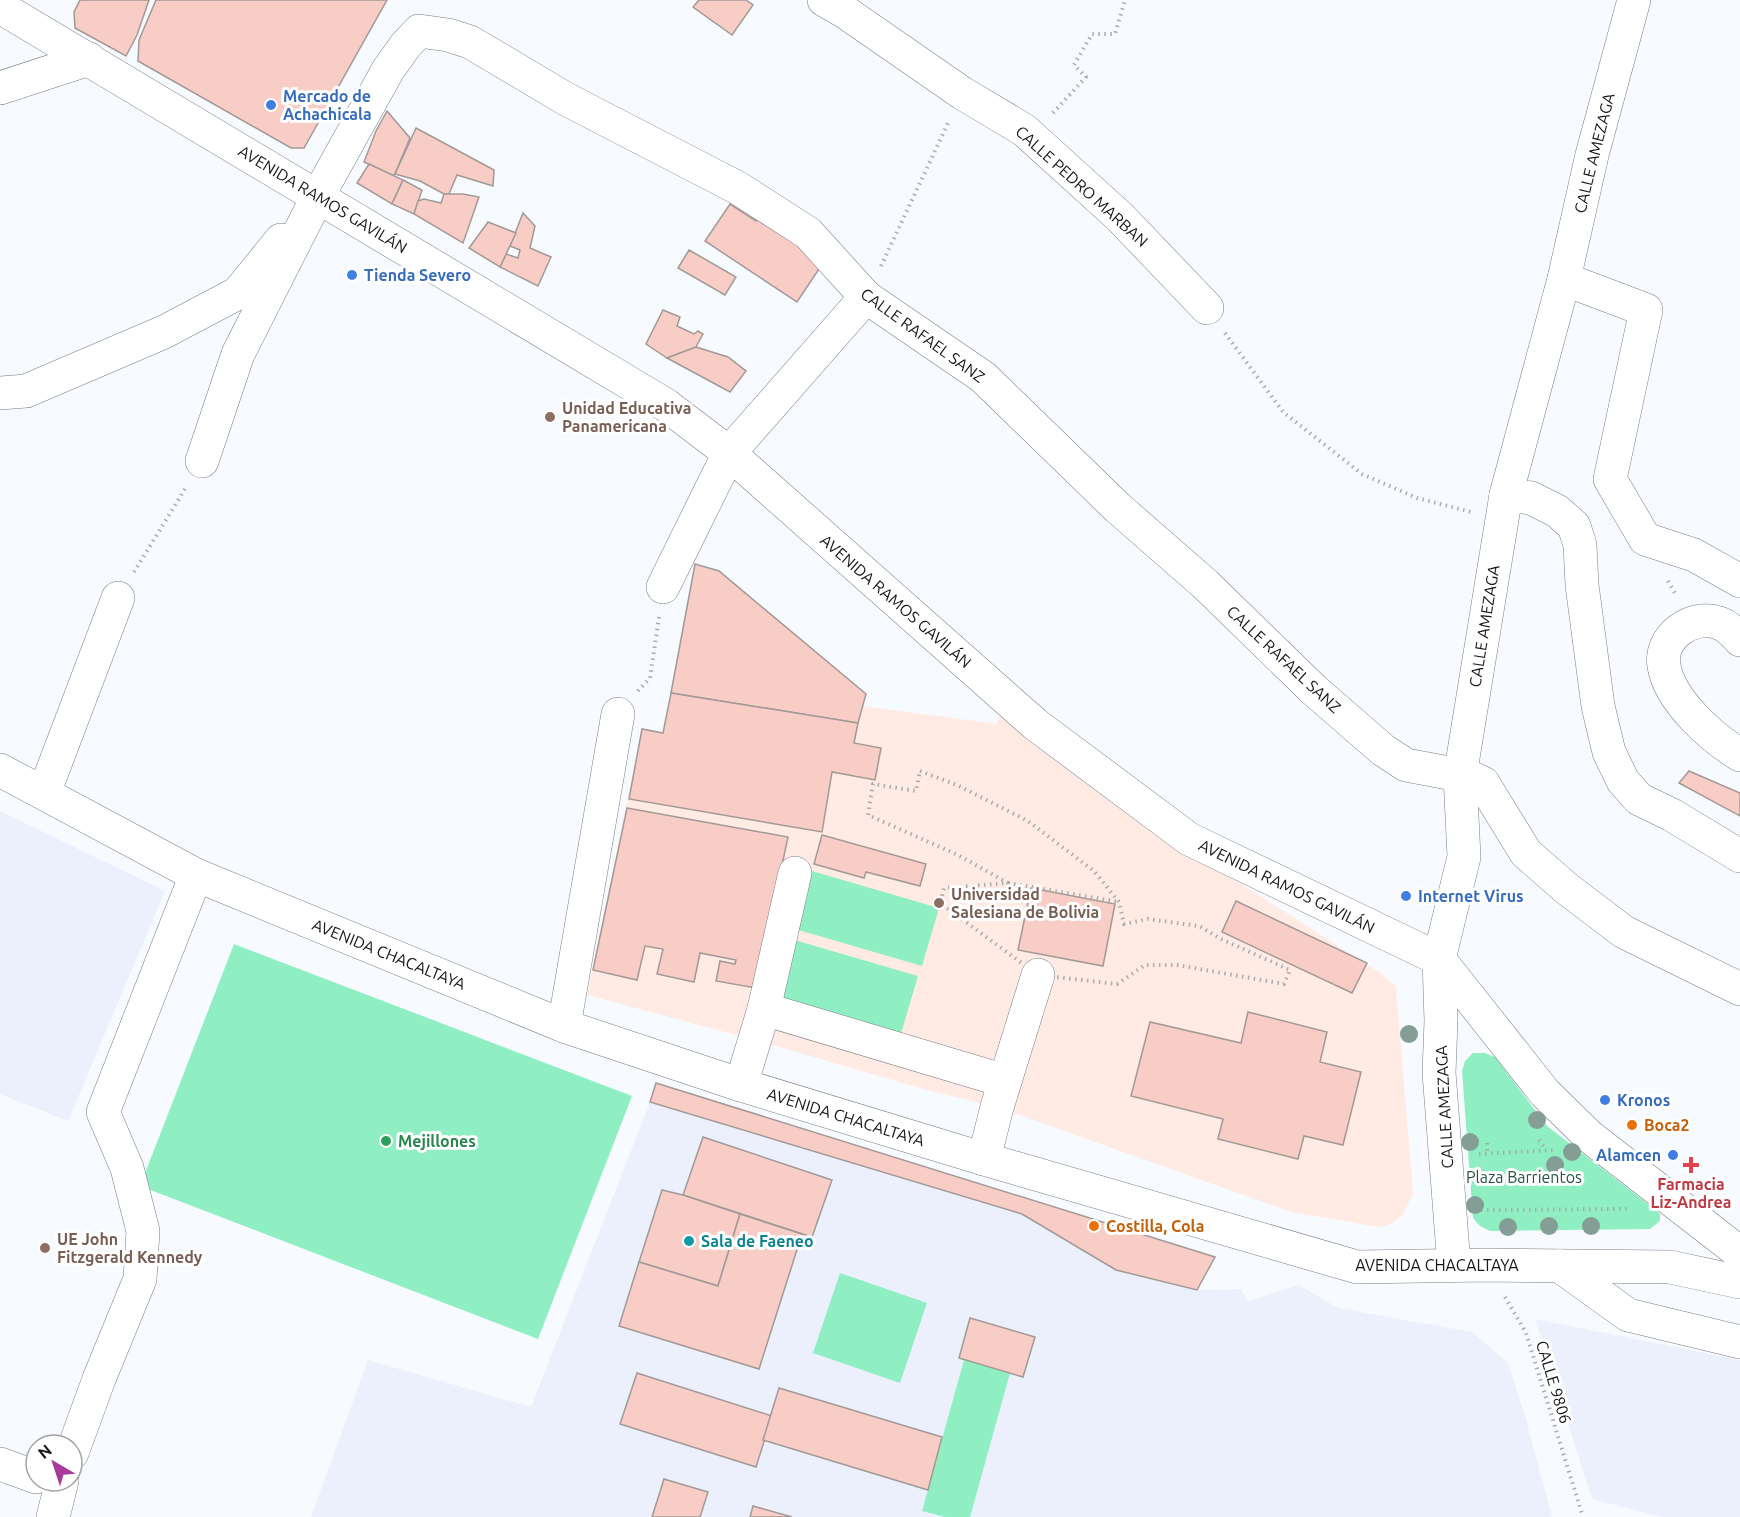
<svg xmlns="http://www.w3.org/2000/svg" width="1740" height="1517" font-family="Ubuntu,sans-serif">
<rect width="100%" height="100%" fill="#f7faff"/>
<!-- built -->
<g fill="#ebf0fc">
<polygon points="0,811 165,891 68,1121 0,1094"/>
<polygon points="650,1102 1022,1214 1116,1270 1197,1290 1241,1289 1248,1301 1299,1285 1338,1308 1472,1332 1508,1363 1525,1416 1552,1517 311,1517 368,1360 531,1407"/>
<polygon points="1535,1319 1740,1360 1740,1517 1662,1517 1592,1499"/>
</g>
<!-- education -->
<polygon fill="#ffebe3" points="695,564 719,571 866,694 863,706 996,724 1003,710 1166,836 1382,974 1396,987 1413,1193 1402,1216 1391,1224 1379,1227 1291,1212 997,1107 927,1090 755,1040 587,995 642,729 663,733"/>
<!-- green -->
<g fill="#90efc2">
<polygon points="812,871 939,908 922,966 795,929"/>
<polygon points="791,939 918,976 900,1037 773,1000"/>
<polygon points="234,944 632,1096 538,1339 140,1186"/>
<polygon points="1473,1053 1485,1053 1495,1057 1547,1126 1656,1210 1660,1214 1660,1221 1650,1229 1490,1231 1480,1226 1473,1218 1462,1071 1465,1061"/>
<polygon points="840,1273 927,1303 900,1383 813,1353"/>
<polygon points="964,1360 1010,1373 970,1517 945,1517 922,1511"/>
</g>
<!-- building -->
<g fill="#f8cdc6" stroke="#a29997" stroke-width="1.5">
<polygon points="80,0 149,0 137,35 126,56 75,28 74,12"/>
<polygon points="156,0 387,0 304,148 291,148 138,61 139,40"/>
<polygon points="699,0 746,0 753,5 732,35 693,7"/>
<polygon points="387,111 410,138 394,176 364,162 376,131"/>
<polygon points="416,128 494,170 493,186 457,175 449,194 444,194 420,181 395,174"/>
<polygon points="369,164 403,180 392,204 357,183"/>
<polygon points="403,180 422,190 414,214 392,204"/>
<polygon points="444,194 463,194 479,197 463,243 414,214 418,201 424,199 441,203"/>
<polygon points="730,204 756,221 761,214 827,257 797,302 705,241"/>
<polygon points="523,213 535,226 530,248 551,257 538,286 500,267 506,254 518,258 520,250 510,246"/>
<polygon points="488,222 516,233 500,267 469,248"/>
<polygon points="689,250 736,277 725,295 678,268"/>
<polygon points="663,310 680,317 677,326 694,334 698,331 703,334 696,347 667,358 646,344"/>
<polygon points="696,347 728,357 746,371 730,392 667,358"/>
<polygon points="695,564 719,571 866,694 858,723 671,693"/>
<polygon points="671,693 858,723 854,743 881,748 875,780 832,772 822,832 629,799 642,729 663,733"/>
<polygon points="1689,771 1740,793 1740,816 1679,783"/>
<polygon points="627,808 788,837 756,988 716,981 720,961 735,964 736,960 700,953 694,982 657,974 663,949 645,946 637,980 593,970"/>
<polygon points="822,835 926,864 920,886 866,872 864,878 814,864"/>
<polygon points="1031,888 1115,904 1103,966 1018,950"/>
<polygon points="1236,901 1367,963 1352,993 1222,932"/>
<polygon points="1248,1012 1327,1032 1320,1062 1361,1072 1343,1145 1304,1136 1298,1159 1218,1139 1223,1119 1131,1096 1150,1022 1241,1043"/>
<polygon points="656,1083 1215,1257 1197,1290 1116,1270 1022,1214 650,1102"/>
<polygon points="703,1137 832,1180 812,1237 683,1195"/>
<polygon points="662,1190 683,1195 740,1214 718,1286 639,1262"/>
<polygon points="740,1214 802,1234 759,1369 619,1326 639,1262 718,1286"/>
<polygon points="970,1318 1035,1337 1023,1377 959,1358"/>
<polygon points="637,1373 772,1416 756,1467 620,1424"/>
<polygon points="779,1388 942,1437 928,1490 763,1440"/>
<polygon points="664,1479 708,1492 700,1517 652,1517"/>
<polygon points="753,1506 792,1517 750,1517"/>
</g>
<g fill="none" stroke-linecap="round" stroke-linejoin="round">
<defs>
<g id="minor">
<polyline points="824,0 845,12 962,93 1024,130 1120,217 1207,308"/>
<polyline points="0,7 666,405 729,453 1035,724 1189,839 1439,959 1545,1093 1589,1136 1740,1253"/>
<polyline points="0,88 89,59"/>
<polyline points="1564,279 1646,310 1610,479 1645,539 1694,555 1740,581"/>
<polyline points="0,393 26,391 164,332 238,293 281,240"/>
<polyline points="202,461 238,354 318,196 388,70 405,46 419,31 448,35 470,42 566,99 738,188 808,233 866,297 983,377 1118,508 1205,584 1314,690 1383,750 1406,765 1470,777 1483,783 1526,853 1566,888 1624,932 1740,989"/>
<polyline points="1506,495 1531,498 1557,511 1574,526 1580,545 1582,585 1598,706 1609,752 1623,781 1639,799 1672,815 1740,856"/>
<polyline points="663,587 729,453 866,297"/>
<path d="M 1740,640 C 1733,632 1728,626 1719,623 C 1692,613 1659,637 1664,666 C 1670,701 1711,737 1740,755"/>
<polyline points="0,770 196,875 564,1026 741,1085 984,1159 1357,1267 1487,1265 1670,1267 1740,1282"/>
<polyline points="44,793 118,598"/>
<polyline points="764,1009 1005,1081"/>
<polyline points="564,1026 618,714"/>
<polyline points="741,1085 764,1009 795,873"/>
<polyline points="984,1159 997,1107 1038,975"/>
<polyline points="1454,1265 1439,1073 1441,1021 1439,959 1464,857 1460,776 1506,495 1564,279 1592,155 1634,0"/>
<polyline points="1560,1266 1628,1315 1740,1342"/>
<polyline points="72,1453 99,1379 140,1279 143,1231 127,1168 103,1112 196,875"/>
<polyline points="0,1464 36,1477"/>
<polyline points="53,1517 62,1481"/>
</g>
</defs>
<!-- minor casing -->
<use href="#minor" stroke="#7a7d84" stroke-width="34"/>
<!-- path -->
<g stroke="#a8abaf" stroke-width="4" stroke-dasharray="1.5 4.5" stroke-linecap="butt">
<polyline points="1053,113 1086,77 1074,65 1092,34 1115,34 1125,0"/>
<polyline points="881,266 949,121"/>
<polyline points="1225,333 1283,412 1362,474 1417,498 1471,512"/>
<polyline points="134,572 185,489"/>
<polyline points="1668,581 1676,595"/>
<polyline points="638,691 650,678 659,617"/>
<polygon points="920,771 957,785 1028,821 1094,871 1119,902 1124,924 1148,919 1199,926 1221,939 1290,970 1284,984 1177,965 1145,965 1117,984 1038,975 940,903 944,888 1008,883 958,855 868,815 873,784 916,791"/>
<polyline points="1008,883 1119,902"/>
<polyline points="1539,1140 1546,1150"/>
<polyline points="1487,1143 1487,1153"/>
<polyline points="1479,1154 1555,1150"/>
<polyline points="1481,1210 1629,1209"/>
<polyline points="1505,1297 1526,1333 1582,1514"/>
</g>
<!-- minor -->
<use href="#minor" stroke="#fff" stroke-width="33"/>
</g>
<!-- trees -->
<g fill="#849e95">
<circle cx="1409" cy="1034" r="9"/>
<circle cx="1537" cy="1120" r="9"/>
<circle cx="1470" cy="1142" r="9"/>
<circle cx="1572" cy="1152" r="9"/>
<circle cx="1555" cy="1165" r="9"/>
<circle cx="1475" cy="1205" r="9"/>
<circle cx="1549" cy="1226" r="9"/>
<circle cx="1591" cy="1226" r="9"/>
<circle cx="1508" cy="1227" r="9"/>
</g>
<!-- markers -->
<g fill="#3f7fe0" stroke="#fff" stroke-width="2">
<circle cx="271" cy="105" r="6"/>
<circle cx="352" cy="275" r="6"/>
<circle cx="1406" cy="896" r="6"/>
<circle cx="1605" cy="1100" r="6"/>
<circle cx="1673" cy="1155" r="6"/>
</g>
<g fill="#8d6e63" stroke="#fff" stroke-width="2">
<circle cx="550" cy="417" r="6"/>
<circle cx="939" cy="903" r="6"/>
<circle cx="45" cy="1248" r="6"/>
</g>
<g fill="#e8710a" stroke="#fff" stroke-width="2">
<circle cx="1632" cy="1125" r="6"/>
<circle cx="1094" cy="1226" r="6"/>
</g>
<circle fill="#2e9e5b" stroke="#fff" stroke-width="2" cx="386" cy="1141" r="6"/>
<path fill="#e0444e" stroke="#fff" stroke-width="2" d="M1688 1156h6v6h6v6h-6v6h-6v-6h-6v-6h6z"/>
<circle fill="#0f9aa8" stroke="#fff" stroke-width="2" cx="689" cy="1241" r="6"/>
<g text-anchor="middle" dominant-baseline="central" stroke-width="6" stroke-linejoin="round" paint-order="stroke">
<!-- shop labels -->
<g font-size="16" font-weight="bold" fill="#366cbe" stroke="#fff" text-anchor="start">
<text x="283" y="96">Mercado de<tspan x="283" dy="18">Achachicala</tspan></text>
<text x="364" y="275">Tienda Severo</text>
<text x="1418" y="896">Internet Virus</text>
<text x="1617" y="1100">Kronos</text>
<text x="1661" y="1155" text-anchor="end">Alamcen</text>
</g>
<!-- street labels -->
<g font-size="16" fill="#141618" stroke="#fff">
<text transform="translate(1594 153) rotate(-76)">CALLE AMEZAGA</text>
<text transform="translate(1082 186) rotate(42)">CALLE PEDRO MARBAN</text>
<text transform="translate(323 199) rotate(31)">AVENIDA RAMOS GAVILÁN</text>
<text transform="translate(923 335) rotate(36)">CALLE RAFAEL SANZ</text>
<text transform="translate(896 601) rotate(41)">AVENIDA RAMOS GAVILÁN</text>
<text transform="translate(1484 626) rotate(-81)">CALLE AMEZAGA</text>
<text transform="translate(1284 659) rotate(43)">CALLE RAFAEL SANZ</text>
<text transform="translate(1287 886) rotate(26)">AVENIDA RAMOS GAVILÁN</text>
<text transform="translate(389 954) rotate(22)">AVENIDA CHACALTAYA</text>
<text transform="translate(1444 1107) rotate(-93)">CALLE AMEZAGA</text>
<text transform="translate(846 1117) rotate(17)">AVENIDA CHACALTAYA</text>
<text x="1437" y="1265">AVENIDA CHACALTAYA</text>
<text transform="translate(1554 1382) rotate(73)">CALLE 9806</text>
</g>
<!-- education labels -->
<g font-size="16" font-weight="bold" fill="#785e54" stroke="#fff" text-anchor="start">
<text x="562" y="408">Unidad Educativa<tspan x="562" dy="18">Panamericana</tspan></text>
<text x="951" y="894">Universidad<tspan x="951" dy="18">Salesiana de Bolivia</tspan></text>
<text x="57" y="1239">UE John<tspan x="57" dy="18">Fitzgerald Kennedy</tspan></text>
</g>
<!-- food labels -->
<g font-size="16" font-weight="bold" fill="#c56008" stroke="#fff" text-anchor="start">
<text x="1644" y="1125">Boca2</text>
<text x="1106" y="1226">Costilla, Cola</text>
</g>
<!-- leisure labels -->
<g font-size="16" font-weight="bold" fill="#27864d" stroke="#fff" text-anchor="start">
<text x="398" y="1141">Mejillones</text>
</g>
<!-- park labels -->
<g font-size="16" fill="#25533f" stroke="#fff">
<text x="1524" y="1177">Plaza Barrientos</text>
</g>
<!-- health labels -->
<g font-size="16" font-weight="bold" fill="#be3a42" stroke="#fff">
<text x="1691" y="1184">Farmacia<tspan x="1691" dy="18">Liz-Andrea</tspan></text>
</g>
<!-- culture labels -->
<g font-size="16" font-weight="bold" fill="#0d838f" stroke="#fff" text-anchor="start">
<text x="701" y="1241">Sala de Faeneo</text>
</g>
</g>
<!-- north arrow -->
<g transform="translate(54 1463) rotate(321)"><circle r="28" fill="#ffffff" stroke="#a1a2a3" stroke-width="1.5"/>
<path d="M0-4.5L10 22L0 15L-10 22Z" fill="#a83a99"/>
<text y="-9" font-size="16" font-weight="bold" text-anchor="middle" fill="#141618">N</text>
</g>
</svg>
